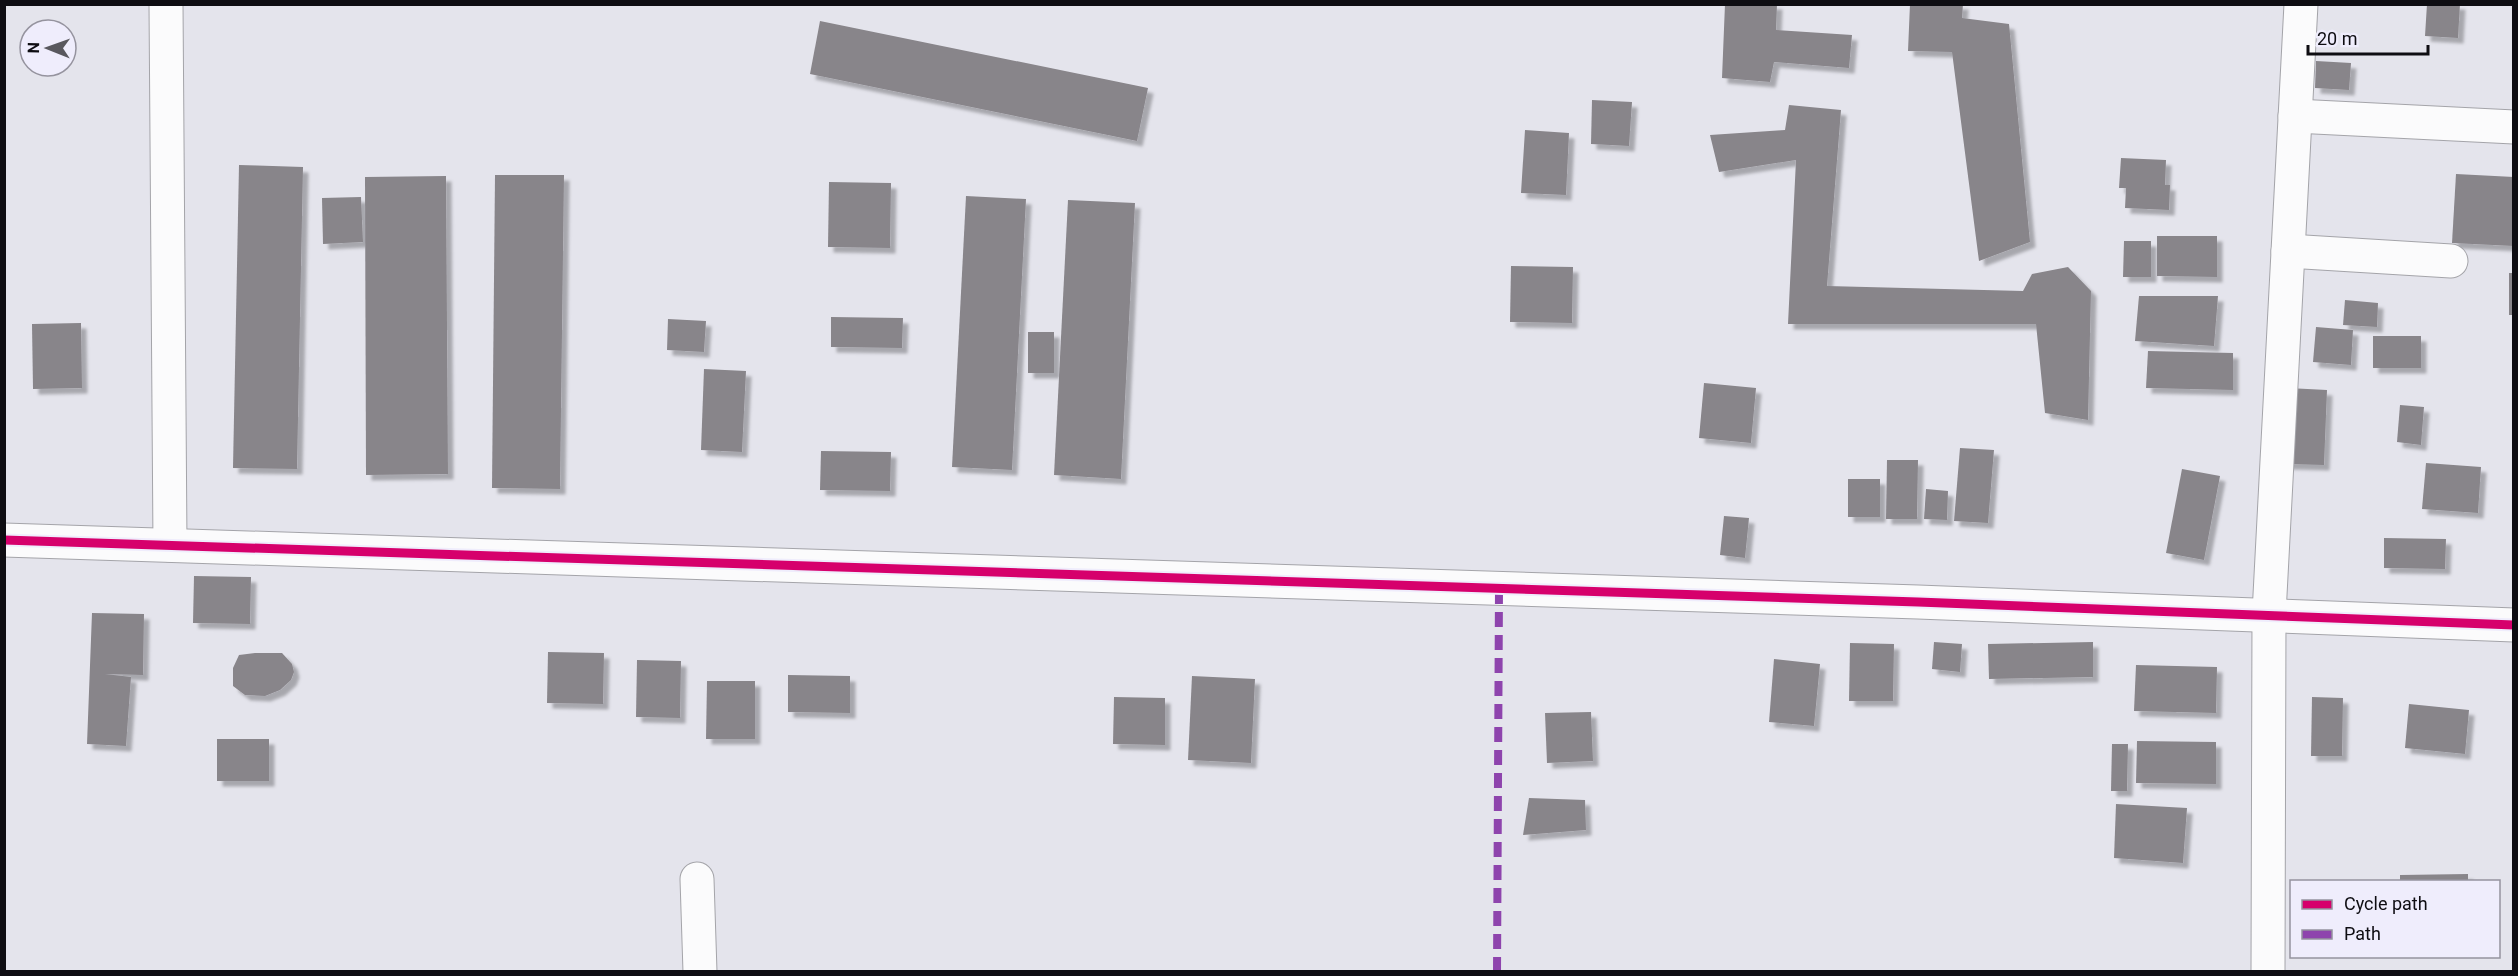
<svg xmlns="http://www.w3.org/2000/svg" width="2518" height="976" font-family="Roboto,sans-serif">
<defs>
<filter id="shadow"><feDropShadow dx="5.5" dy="5.5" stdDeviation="1.5" flood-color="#0004"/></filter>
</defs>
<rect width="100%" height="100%" fill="#e4e4ec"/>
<!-- building -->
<g fill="#88858a" filter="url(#shadow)">
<polygon points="1725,4 1777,4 1776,30 1852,35 1849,68 1774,62 1770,82 1722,78"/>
<polygon points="1910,4 1963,4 1962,18 2009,24 2030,242 1979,261 1952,52 1908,51"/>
<polygon points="2427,4 2460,4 2458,38 2425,36"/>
<polygon points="820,21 1148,88 1137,141 810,74"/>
<polygon points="2316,61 2351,63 2349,90 2315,88"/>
<polygon points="1592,100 1632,102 1629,146 1591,144"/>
<polygon points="1789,105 1841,110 1827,286 2023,291 2032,274 2068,267 2091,291 2088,420 2045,413 2036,324 1788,324 1796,160 1719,172 1710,135 1785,130"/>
<polygon points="1525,130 1569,133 1566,195 1521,193"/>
<polygon points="2121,158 2166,160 2165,185 2170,185 2169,210 2125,208 2126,188 2119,188"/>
<polygon points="239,165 303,167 297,469 233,468"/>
<polygon points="2456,174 2514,177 2514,246 2452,243"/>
<polygon points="495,175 564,175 560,489 492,488"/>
<polygon points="446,176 448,474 366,475 365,177"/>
<polygon points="829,182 891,183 890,248 828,247"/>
<polygon points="966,196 1026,199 1012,470 952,467"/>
<polygon points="361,197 363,242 323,244 322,198"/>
<polygon points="1068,200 1135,203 1121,479 1054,475"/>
<polygon points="2157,236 2217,236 2217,277 2157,276"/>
<polygon points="2124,241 2151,241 2151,277 2123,277"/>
<polygon points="1511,266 1573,267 1572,323 1510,322"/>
<rect x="2509" y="273" width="5" height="42"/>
<polygon points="2139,296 2218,296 2214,346 2135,341"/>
<polygon points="2345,300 2378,303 2377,327 2343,325"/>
<polygon points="831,317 903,318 902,348 831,347"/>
<polygon points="668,319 706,321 704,352 667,350"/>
<polygon points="81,323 82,388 33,389 32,324"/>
<polygon points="2316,327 2353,330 2351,365 2313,362"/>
<rect x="1028" y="332" width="26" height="41"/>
<rect x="2373" y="336" width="48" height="32"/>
<polygon points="2148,351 2233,353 2233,390 2146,388"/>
<polygon points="704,369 746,371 742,452 701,450"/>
<polygon points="1704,383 1756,388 1751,443 1699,438"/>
<polygon points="2288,388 2327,390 2324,465 2285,464"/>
<polygon points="2400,405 2424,407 2421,445 2397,442"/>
<polygon points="1960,448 1994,450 1988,523 1954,521"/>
<polygon points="821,451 891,452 890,491 820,490"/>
<polygon points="1887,460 1918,460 1917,519 1886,519"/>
<polygon points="2426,463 2481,467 2478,513 2422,509"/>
<polygon points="2182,469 2220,476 2204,560 2166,553"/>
<rect x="1848" y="479" width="32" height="38"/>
<polygon points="1926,489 1948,491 1947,520 1924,519"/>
<polygon points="1724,516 1749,518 1745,558 1720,555"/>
<polygon points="2384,538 2446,539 2445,569 2384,568"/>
<polygon points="194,576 251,577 250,624 193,623"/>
<polygon points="92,613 144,614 143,675 105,674 131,677 126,746 87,744"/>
<polygon points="1934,642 1962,644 1960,672 1932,669"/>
<polygon points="2093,642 2093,677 1989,679 1988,644"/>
<polygon points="1850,643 1894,644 1893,701 1849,701"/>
<polygon points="548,652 604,653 603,704 547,703"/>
<polygon points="255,653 282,653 292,664 294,672 291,680 280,690 265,696 245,695 233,686 233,668 239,655"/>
<polygon points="1774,659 1820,664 1814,726 1769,722"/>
<polygon points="637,660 681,661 680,718 636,717"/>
<polygon points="2136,665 2217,667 2216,713 2134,711"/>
<polygon points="788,675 850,676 850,713 788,712"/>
<polygon points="1192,676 1255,679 1251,763 1188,760"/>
<polygon points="707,681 755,681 755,739 706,739"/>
<polygon points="1114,697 1165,698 1165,745 1113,744"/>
<polygon points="2312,697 2343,698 2342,756 2311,756"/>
<polygon points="2409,704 2469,710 2465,754 2405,748"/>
<polygon points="1591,712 1593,761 1547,763 1545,713"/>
<rect x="217" y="739" width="52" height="42"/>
<polygon points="2137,741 2216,742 2216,784 2136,783"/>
<polygon points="2112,744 2128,744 2127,791 2111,791"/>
<polygon points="1529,798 1585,800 1586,830 1523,835"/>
<polygon points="2116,804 2187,808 2183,863 2114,858"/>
<polygon points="2468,874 2468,882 2400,882 2400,875"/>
</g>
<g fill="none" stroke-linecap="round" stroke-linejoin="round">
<defs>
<g id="minor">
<polyline points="166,4 170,545"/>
<polyline points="2295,116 2514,127"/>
<polyline points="2288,251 2451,261"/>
<polyline points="4,540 1918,602 2514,625"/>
<polyline points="697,879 700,972"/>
<polyline points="2268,972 2269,614 2301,4"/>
</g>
</defs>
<!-- minor casing -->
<use href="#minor" stroke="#a4a4a9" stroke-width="35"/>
<!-- minor -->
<use href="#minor" stroke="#fbfbfc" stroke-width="33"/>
<!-- quiet -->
<polyline stroke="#8e44ad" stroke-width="8" stroke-dasharray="15 8" stroke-linecap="butt" points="1497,972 1499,589"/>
<defs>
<polyline id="cycleway" points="4,540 1918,602 2514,625"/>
</defs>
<!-- cycleway casing -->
<use href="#cycleway" stroke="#efedfc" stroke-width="13"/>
<!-- cycleway -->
<use href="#cycleway" stroke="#d6006c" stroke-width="9"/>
</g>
<!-- border -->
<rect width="2518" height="976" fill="none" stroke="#0e0d12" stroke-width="12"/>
<!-- legend -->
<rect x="2290" y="880" width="210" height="78" fill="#efedfc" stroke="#95939e" stroke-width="1.5"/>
<rect x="2302" y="900" width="30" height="9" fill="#d6006c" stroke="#95939e" stroke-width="1.5"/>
<text x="2344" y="910" font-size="18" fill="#0e0d12">Cycle path</text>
<rect x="2302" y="930" width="30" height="9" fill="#8e44ad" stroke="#95939e" stroke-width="1.5"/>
<text x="2344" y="940" font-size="18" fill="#0e0d12">Path</text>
<!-- north arrow -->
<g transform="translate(48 48) rotate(271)"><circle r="28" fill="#efedfc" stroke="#95939e" stroke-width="1.5"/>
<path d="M0-4.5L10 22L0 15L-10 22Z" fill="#59585e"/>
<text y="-9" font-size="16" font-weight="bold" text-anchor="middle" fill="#0e0d12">N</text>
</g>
<!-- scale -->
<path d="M2308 45v9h120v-9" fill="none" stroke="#0e0d12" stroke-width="3"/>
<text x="2317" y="45" font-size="18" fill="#0e0d12" stroke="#efedfc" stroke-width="4.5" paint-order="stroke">20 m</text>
</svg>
